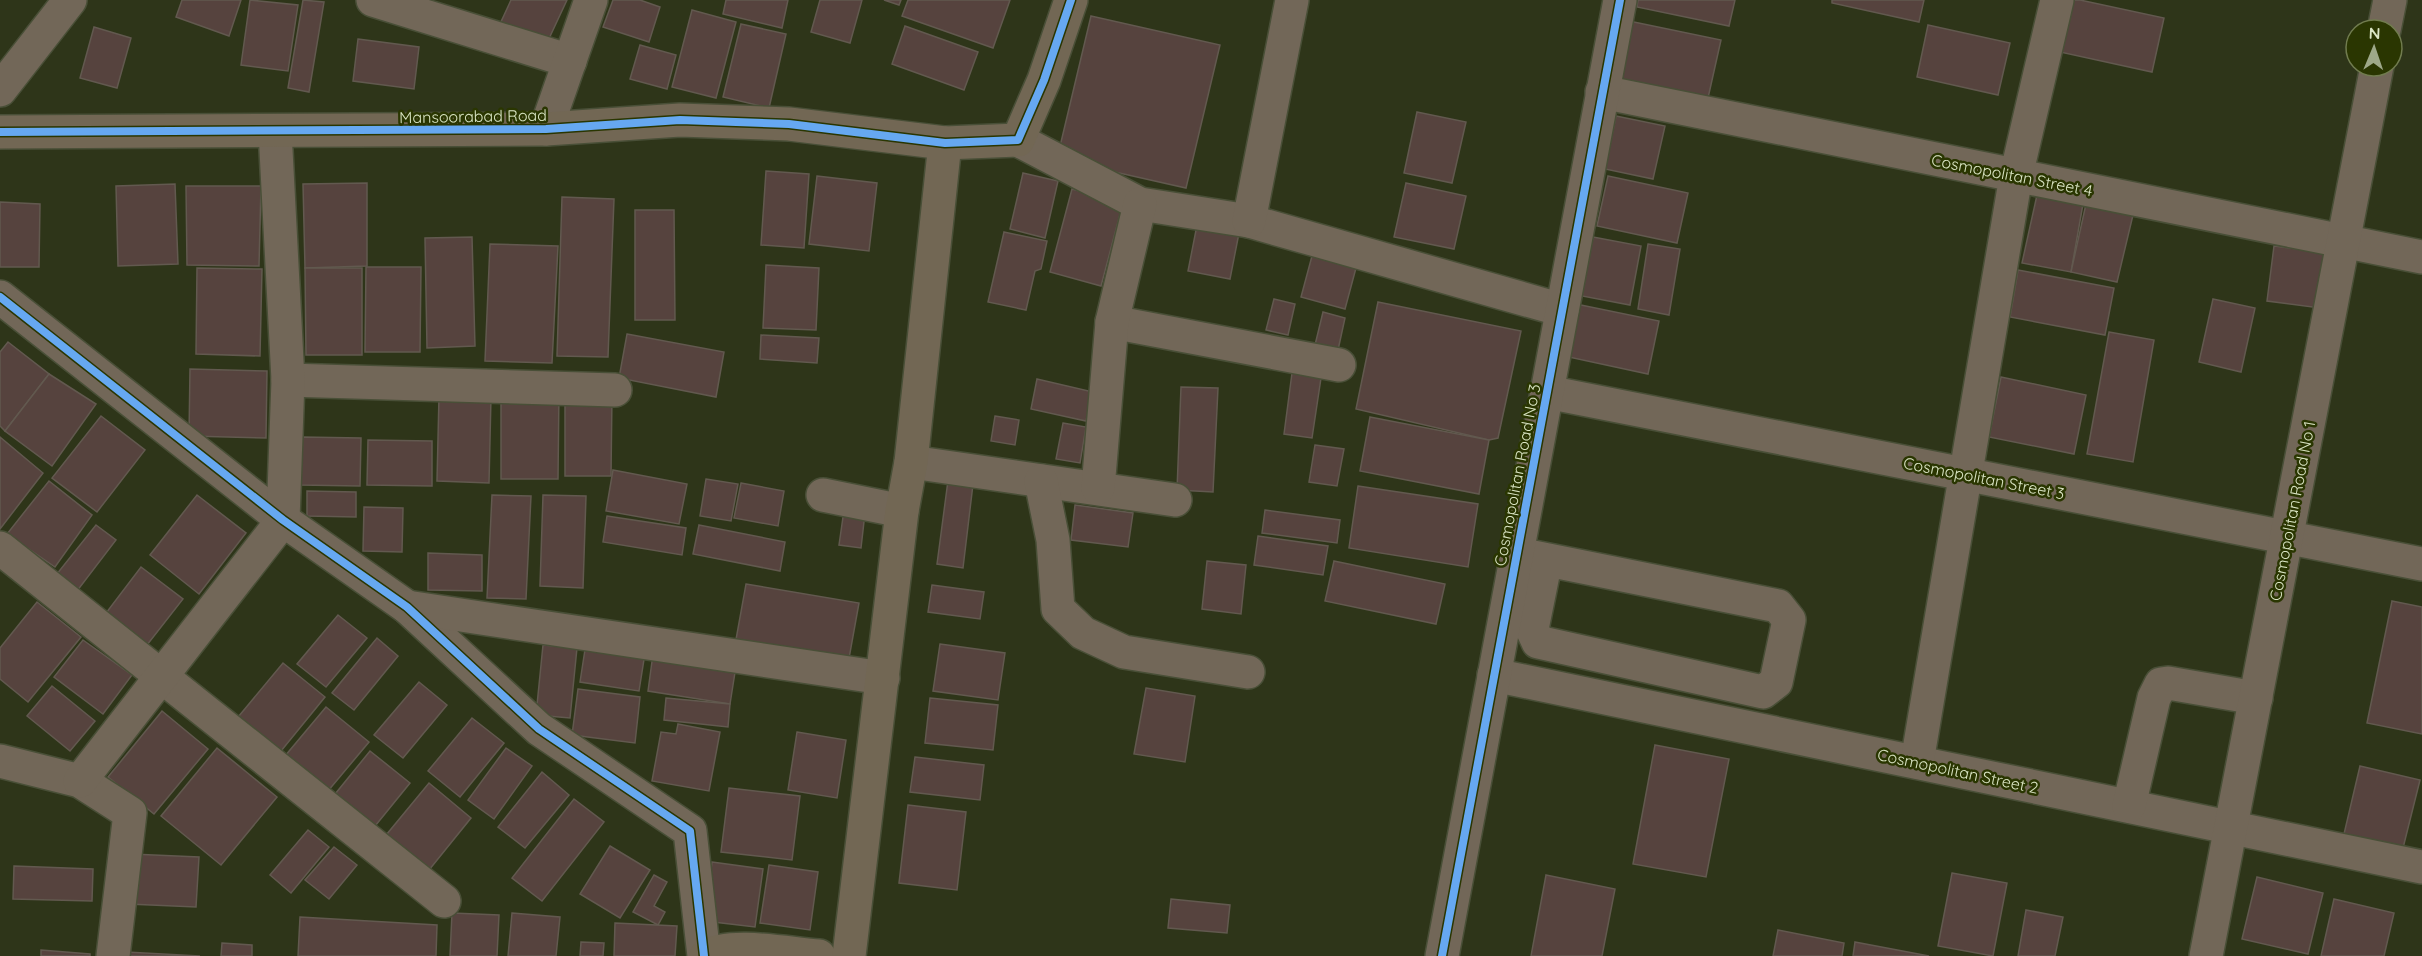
<svg xmlns="http://www.w3.org/2000/svg" width="2422" height="956" font-family="Quicksand,sans-serif">
<rect width="100%" height="100%" fill="#2e3519"/>
<!-- building -->
<g fill="#56433e" stroke="#62594f" stroke-width="1.5">
<polygon points="182,0 241,0 229,36 176,17"/>
<polygon points="250,0 298,5 288,71 241,65"/>
<polygon points="303,0 324,2 309,92 288,88"/>
<polygon points="511,0 567,0 546,45 500,24"/>
<polygon points="613,0 640,0 660,7 649,42 603,27"/>
<polygon points="726,0 788,0 782,28 723,14"/>
<polygon points="820,0 862,0 850,43 811,32"/>
<polygon points="884,0 901,0 899,5"/>
<polygon points="908,0 1010,0 993,48 902,16"/>
<polygon points="1638,0 1735,0 1729,26 1637,7"/>
<polygon points="1832,0 1924,0 1919,22 1832,3"/>
<polygon points="2071,0 2080,0 2164,18 2152,72 2060,52"/>
<polygon points="692,10 736,22 716,98 672,87"/>
<polygon points="1091,16 1220,45 1186,188 1057,159"/>
<polygon points="1629,21 1721,40 1708,98 1617,78"/>
<polygon points="741,24 786,34 769,108 723,97"/>
<polygon points="1928,25 2010,43 1998,95 1917,77"/>
<polygon points="905,26 978,52 964,90 892,64"/>
<polygon points="94,27 131,38 117,88 80,78"/>
<polygon points="358,39 419,47 414,89 353,81"/>
<polygon points="640,45 676,55 667,89 630,79"/>
<polygon points="1417,112 1466,122 1452,183 1404,173"/>
<polygon points="1616,116 1665,126 1653,179 1605,169"/>
<polygon points="766,171 809,174 804,248 761,245"/>
<polygon points="1023,173 1058,181 1045,238 1010,229"/>
<polygon points="817,176 877,183 869,251 809,244"/>
<polygon points="1608,176 1688,193 1677,243 1597,226"/>
<polygon points="367,183 367,266 305,268 303,184"/>
<polygon points="1406,183 1466,196 1454,249 1394,237"/>
<polygon points="175,184 178,264 118,266 116,186"/>
<polygon points="186,186 261,186 259,266 187,265"/>
<polygon points="1072,189 1123,203 1101,286 1050,272"/>
<polygon points="2037,195 2083,204 2071,272 2022,263"/>
<polygon points="562,197 614,199 608,357 557,356"/>
<polygon points="0,202 40,204 39,267 0,267"/>
<polygon points="2086,204 2133,215 2117,282 2071,272"/>
<polygon points="635,210 674,210 675,320 635,320"/>
<polygon points="1198,220 1240,228 1230,279 1188,271"/>
<polygon points="1004,232 1047,241 1041,269 1035,271 1026,310 988,302"/>
<polygon points="472,237 475,346 427,348 425,238"/>
<polygon points="1593,237 1641,246 1630,305 1582,296"/>
<polygon points="490,244 558,246 552,363 485,361"/>
<polygon points="1648,244 1680,249 1669,315 1638,309"/>
<polygon points="2274,246 2327,253 2320,308 2267,301"/>
<polygon points="1312,256 1356,268 1345,309 1301,297"/>
<polygon points="766,265 819,268 816,330 763,328"/>
<polygon points="366,267 421,267 420,352 365,352"/>
<polygon points="197,268 262,269 260,356 196,354"/>
<polygon points="305,268 362,268 362,355 306,355"/>
<polygon points="2018,270 2114,288 2105,335 2010,317"/>
<polygon points="1274,299 1295,304 1288,335 1266,330"/>
<polygon points="2213,299 2255,308 2241,372 2199,362"/>
<polygon points="1378,302 1521,331 1498,438 1489,440 1356,409"/>
<polygon points="1576,304 1659,321 1648,374 1564,356"/>
<polygon points="1323,312 1345,318 1338,350 1315,345"/>
<polygon points="2109,332 2154,340 2133,462 2087,454"/>
<polygon points="627,334 724,352 716,397 619,378"/>
<polygon points="761,335 819,338 817,363 760,359"/>
<polygon points="8,342 49,374 5,431 0,426 0,352"/>
<polygon points="190,369 267,371 266,438 189,436"/>
<polygon points="1292,373 1321,378 1312,438 1284,434"/>
<polygon points="49,374 96,404 52,466 5,431"/>
<polygon points="2001,377 2086,395 2074,454 1989,437"/>
<polygon points="1037,379 1093,392 1086,421 1031,409"/>
<polygon points="1181,387 1218,388 1213,492 1177,490"/>
<polygon points="501,391 559,391 558,479 501,479"/>
<polygon points="565,394 612,395 611,476 565,476"/>
<polygon points="439,396 491,397 489,483 437,481"/>
<polygon points="101,416 145,450 97,512 52,478"/>
<polygon points="995,416 1019,420 1015,445 991,441"/>
<polygon points="1370,417 1489,440 1479,494 1360,471"/>
<polygon points="1063,423 1086,427 1080,463 1056,459"/>
<polygon points="0,437 43,473 0,529"/>
<polygon points="302,437 361,438 360,486 300,485"/>
<polygon points="368,440 432,441 432,486 367,485"/>
<polygon points="1315,445 1344,449 1337,486 1309,482"/>
<polygon points="613,470 687,484 679,524 606,511"/>
<polygon points="949,473 974,476 963,568 937,564"/>
<polygon points="706,479 738,484 731,521 700,516"/>
<polygon points="49,481 92,515 55,567 7,534"/>
<polygon points="741,483 784,491 778,526 734,518"/>
<polygon points="1358,486 1478,504 1468,567 1349,548"/>
<polygon points="307,491 356,492 356,517 307,516"/>
<polygon points="197,495 246,533 199,594 150,555"/>
<polygon points="492,495 531,496 526,599 487,598"/>
<polygon points="543,495 586,496 583,588 540,586"/>
<polygon points="1075,505 1133,513 1128,547 1071,540"/>
<polygon points="364,507 403,508 402,552 363,551"/>
<polygon points="844,510 865,513 861,548 839,545"/>
<polygon points="1265,510 1340,520 1337,543 1262,533"/>
<polygon points="607,516 686,528 682,555 603,542"/>
<polygon points="96,525 116,540 77,591 56,575"/>
<polygon points="699,525 785,542 780,571 693,554"/>
<polygon points="1258,536 1328,546 1323,575 1254,565"/>
<polygon points="428,553 482,555 482,591 428,590"/>
<polygon points="1207,561 1246,565 1241,614 1202,609"/>
<polygon points="1334,561 1445,584 1436,624 1325,601"/>
<polygon points="141,567 183,599 147,645 106,613"/>
<polygon points="746,584 859,603 848,664 735,645"/>
<polygon points="932,585 984,592 980,619 928,612"/>
<polygon points="2392,601 2422,607 2422,734 2367,723"/>
<polygon points="37,602 81,637 28,702 0,679 0,648"/>
<polygon points="338,615 367,638 326,687 297,664"/>
<polygon points="377,638 398,656 354,710 332,693"/>
<polygon points="83,640 132,675 103,714 54,677"/>
<polygon points="586,643 645,653 639,691 580,682"/>
<polygon points="940,644 1005,653 998,700 933,691"/>
<polygon points="543,645 577,648 570,718 536,715"/>
<polygon points="653,654 736,666 730,704 648,691"/>
<polygon points="283,663 325,697 277,756 234,722"/>
<polygon points="419,682 447,705 403,758 374,735"/>
<polygon points="52,686 95,721 70,751 27,716"/>
<polygon points="1146,688 1195,696 1185,762 1134,754"/>
<polygon points="578,689 640,697 635,743 572,735"/>
<polygon points="666,698 730,704 728,727 664,720"/>
<polygon points="930,698 998,705 993,750 925,743"/>
<polygon points="326,707 369,742 328,791 285,756"/>
<polygon points="162,711 208,749 154,814 108,777"/>
<polygon points="472,718 504,743 460,797 428,771"/>
<polygon points="678,724 720,732 709,791 652,781 661,732 676,734"/>
<polygon points="797,732 846,740 837,798 788,790"/>
<polygon points="1655,745 1729,759 1706,877 1633,864"/>
<polygon points="217,748 277,797 221,865 161,816"/>
<polygon points="506,748 532,766 494,819 468,800"/>
<polygon points="370,751 410,783 367,836 327,804"/>
<polygon points="915,757 984,765 980,800 910,792"/>
<polygon points="2360,766 2420,780 2403,848 2344,834"/>
<polygon points="542,772 569,795 525,848 498,827"/>
<polygon points="429,783 471,818 425,875 382,840"/>
<polygon points="729,788 800,796 792,860 721,852"/>
<polygon points="574,799 604,822 542,901 512,878"/>
<polygon points="908,805 966,812 957,890 899,883"/>
<polygon points="308,830 329,847 291,893 270,875"/>
<polygon points="610,846 650,870 620,918 580,894"/>
<polygon points="334,847 357,865 329,899 305,880"/>
<polygon points="131,854 199,857 196,907 128,904"/>
<polygon points="712,862 763,869 755,927 705,921"/>
<polygon points="769,865 818,872 810,930 760,923"/>
<polygon points="14,866 93,869 92,901 13,899"/>
<polygon points="1952,873 2007,883 1993,956 1938,946"/>
<polygon points="654,875 667,882 654,906 665,912 658,925 633,912"/>
<polygon points="1546,875 1615,889 1602,956 1531,956"/>
<polygon points="2257,877 2323,893 2308,954 2242,939"/>
<polygon points="1171,899 1230,905 1227,933 1168,928"/>
<polygon points="2334,899 2394,913 2384,956 2321,956"/>
<polygon points="2026,910 2063,917 2055,956 2018,956"/>
<polygon points="452,913 499,915 497,956 450,956"/>
<polygon points="512,913 560,917 556,956 508,956"/>
<polygon points="300,917 437,925 436,956 298,956"/>
<polygon points="615,923 677,926 675,956 614,956"/>
<polygon points="1778,930 1844,943 1842,956 1773,956"/>
<polygon points="581,942 604,943 603,956 580,956"/>
<polygon points="1855,942 1929,956 1853,956"/>
<polygon points="222,943 252,945 252,956 221,956"/>
<polygon points="41,950 90,954 90,956 41,956"/>
<polygon points="126,952 200,956 125,956"/>
</g>
<g fill="none" stroke-linecap="round" stroke-linejoin="round">
<defs>
<g id="street">
<polyline points="373,0 570,61"/>
<polyline points="2384,30 2390,0"/>
<polyline points="0,90 70,0"/>
<polyline points="1602,92 2422,257"/>
<polyline points="546,129 591,0"/>
<polyline points="1018,140 1140,204 1249,221 1562,310"/>
<polyline points="1249,221 1292,0"/>
<polyline points="0,297 283,520 407,607 539,729 690,831 704,956"/>
<polyline points="1112,322 1339,365"/>
<polyline points="288,380 615,390"/>
<polyline points="1547,392 2422,564"/>
<polyline points="911,462 1175,500"/>
<polyline points="1041,481 1053,540 1058,609 1083,633 1124,652 1248,672"/>
<polyline points="1098,488 1112,322 1140,204"/>
<polyline points="823,495 902,511"/>
<polyline points="0,548 444,901"/>
<polyline points="1516,555 1533,557 1778,606 1789,620 1776,682 1763,692 1538,642 1532,629 1546,560"/>
<polyline points="407,607 883,678"/>
<polyline points="1494,675 2422,867"/>
<polyline points="0,761 80,781 130,813 113,956"/>
<polyline points="1917,762 2016,176 2057,0"/>
<polyline points="80,781 283,520 288,380 275,131"/>
<polyline points="2129,806 2154,698 2161,684 2168,683 2256,698"/>
<polyline points="1442,956 1620,0"/>
<polyline points="2206,956 2377,66"/>
</g>
<g id="secondary">
<polyline points="0,132 546,129 680,120 789,124 945,143 1018,140 1044,80 1071,0"/>
<path d="M 706,956 C 732,942 789,954 819,956"/>
<polyline points="849,956 902,511 911,462 945,143"/>
</g>
</defs>
<!-- street casing -->
<use href="#street" stroke="#494f37" stroke-width="36"/>
<!-- secondary casing -->
<use href="#secondary" stroke="#494f37" stroke-width="36"/>
<!-- street -->
<use href="#street" stroke="#726758" stroke-width="33"/>
<!-- secondary -->
<use href="#secondary" stroke="#726754" stroke-width="33"/>
<defs>
<g id="cycleway">
<polyline points="0,132 546,129 680,120 789,124 945,143 1018,140 1044,80 1071,0"/>
<polyline points="0,297 283,520 407,607 539,729 690,831 704,956"/>
<polyline points="1442,956 1620,0"/>
</g>
</defs>
<!-- cycleway casing -->
<use href="#cycleway" stroke="#2a3601" stroke-width="11"/>
<!-- cycleway -->
<use href="#cycleway" stroke="#66a8f1" stroke-width="8"/>
</g>
<g text-anchor="middle" dominant-baseline="central" stroke-width="5" stroke-linejoin="round" paint-order="stroke">
<!-- street labels -->
<g font-size="16" fill="#dbe6c5" stroke="#2a3601">
<text transform="translate(473 116) rotate(-1)">Mansoorabad Road</text>
<text transform="translate(2012 175) rotate(11)">Cosmopolitan Street 4</text>
<text transform="translate(1517 475) rotate(-79)">Cosmopolitan Road No 3</text>
<text transform="translate(1984 478) rotate(11)">Cosmopolitan Street 3</text>
<text transform="translate(2292 511) rotate(-79)">Cosmopolitan Road No 1</text>
<text transform="translate(1958 771) rotate(12)">Cosmopolitan Street 2</text>
</g>
</g>
<!-- north arrow -->
<g transform="translate(2374 48) rotate(2)"><circle r="28" fill="#2a3601" stroke="#717c4f" stroke-width="1.5"/>
<path d="M0-4.5L10 22L0 15L-10 22Z" fill="#9ea889"/>
<text y="-9" font-size="16" font-weight="bold" text-anchor="middle" fill="#dbe6c5">N</text>
</g>
</svg>
